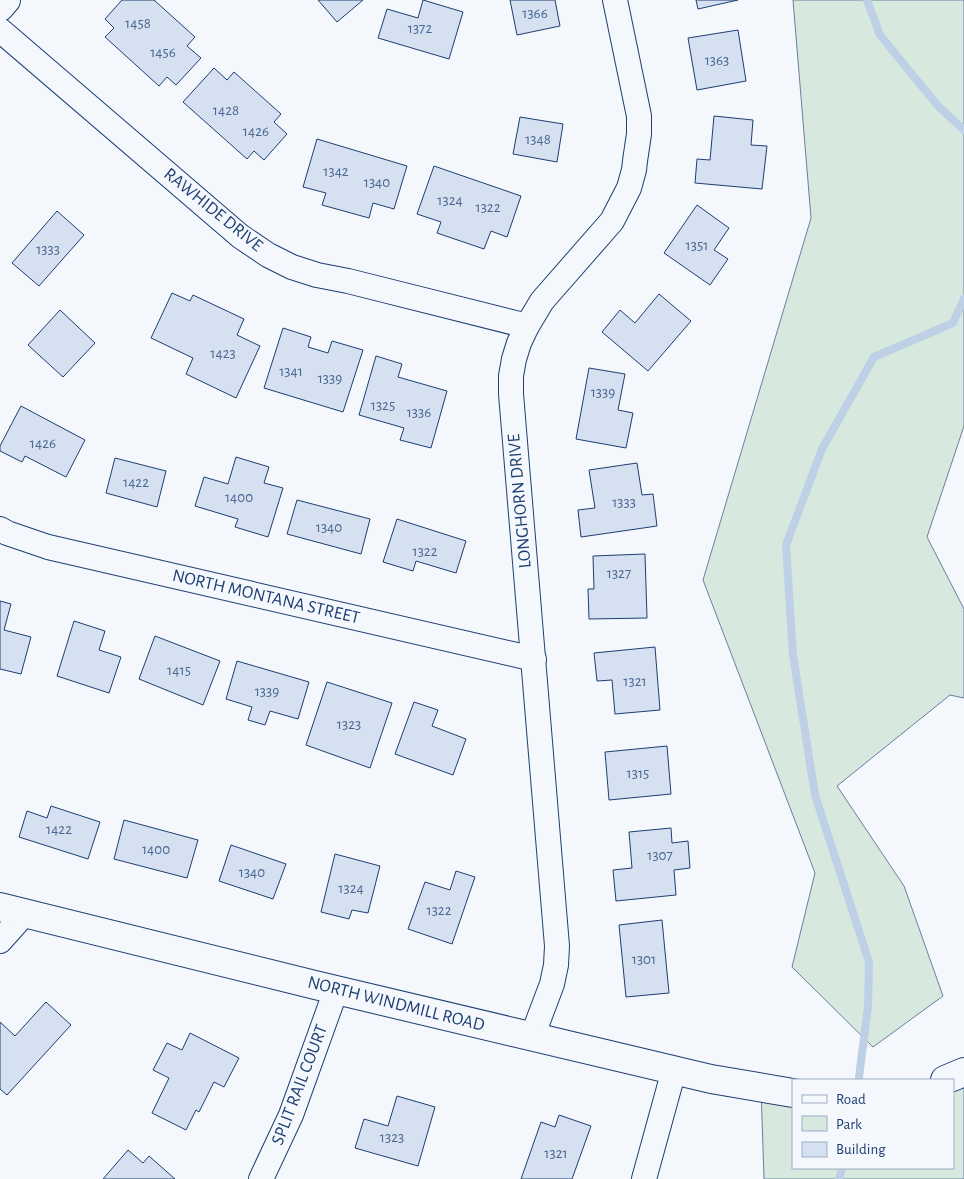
<svg xmlns="http://www.w3.org/2000/svg" width="964" height="1179" font-family="'Alegreya Sans',sans-serif">
<rect width="100%" height="100%" fill="#f4f7fb"/>
<!-- green -->
<g fill="#d7e8df" stroke="#687fa3">
<polygon points="793,0 964,0 964,426 927,537 964,609 964,698 950,695 837,786 904,886 943,996 873,1047 792,967 815,873 703,580 811,218"/>
<polygon points="964,1071 964,1179 764,1179 761,1088 793,1093 793,1168 953,1168 953,1080"/>
</g>
<g fill="none" stroke-linecap="round" stroke-linejoin="round">
<!-- stream -->
<g stroke="#bed0e5" stroke-width="8">
<polyline points="867,0 880,35 938,106 964,130"/>
<polyline points="859,1077 868,1007 869,962 815,795 793,655 786,545 822,449 874,357 953,323 964,299"/>
<polyline points="839,1179 842,1168"/>
</g>
</g>
<!-- building -->
<g fill="#d5e0f0" stroke="#1d3f73">
<polygon points="122,0 154,0 195,37 187,46 201,58 176,85 167,77 159,86 105,37 114,28 105,19"/>
<polygon points="318,0 363,0 337,22"/>
<polygon points="423,0 463,12 449,59 378,38 387,9 418,18"/>
<polygon points="510,0 555,0 560,26 517,35"/>
<polygon points="696,0 738,0 698,9"/>
<polygon points="738,30 746,81 697,90 688,38"/>
<polygon points="214,68 227,80 234,72 281,114 274,122 287,134 264,160 254,151 247,159 183,102"/>
<polygon points="714,116 753,120 751,145 767,146 762,189 695,183 697,159 710,160"/>
<polygon points="520,117 563,124 557,162 513,154"/>
<polygon points="317,139 407,166 394,209 373,203 369,218 322,205 326,193 303,187"/>
<polygon points="434,166 521,196 507,237 491,231 484,249 437,233 441,222 417,214"/>
<polygon points="697,205 729,228 714,250 728,259 710,285 664,253"/>
<polygon points="57,211 84,235 39,286 12,263"/>
<polygon points="172,293 190,301 193,295 244,319 237,335 260,346 236,398 186,374 193,358 151,338"/>
<polygon points="659,294 691,321 648,371 602,332 620,310 635,323"/>
<polygon points="60,310 95,343 63,377 28,345"/>
<polygon points="283,328 311,337 308,347 328,353 332,341 363,350 343,412 264,388"/>
<polygon points="376,356 402,364 398,377 447,391 431,448 400,440 404,428 359,415"/>
<polygon points="589,368 625,374 618,410 633,413 626,448 576,439"/>
<polygon points="21,406 85,440 66,477 25,456 22,462 0,451 0,446"/>
<polygon points="236,457 269,467 264,483 283,488 268,537 235,527 238,519 195,506 204,477 228,484"/>
<polygon points="115,458 166,471 157,507 106,493"/>
<polygon points="637,463 642,495 653,494 657,526 581,537 578,510 595,508 589,470"/>
<polygon points="297,500 370,519 361,554 287,534"/>
<polygon points="397,519 466,541 456,573 416,561 413,571 383,562"/>
<polygon points="645,554 647,618 589,619 588,589 594,589 593,556"/>
<polygon points="0,601 11,604 4,630 31,637 21,674 0,669"/>
<polygon points="74,621 105,631 99,650 121,657 109,693 57,676"/>
<polygon points="155,636 220,661 203,705 139,679"/>
<polygon points="655,647 660,710 615,714 612,680 597,681 594,653"/>
<polygon points="237,661 309,682 298,719 270,711 265,725 248,720 252,707 226,699"/>
<polygon points="327,682 392,703 370,768 306,745"/>
<polygon points="414,702 438,710 432,726 466,739 453,775 395,754"/>
<polygon points="667,746 671,794 609,800 605,752"/>
<polygon points="51,806 100,822 88,859 19,837 27,811 47,818"/>
<polygon points="124,820 198,840 187,878 114,859"/>
<polygon points="671,828 672,843 688,841 690,868 674,870 676,895 616,901 613,870 632,868 629,832"/>
<polygon points="231,845 286,864 273,899 219,881"/>
<polygon points="335,854 380,866 368,913 352,910 349,919 321,912"/>
<polygon points="456,871 475,877 452,944 408,929 425,882 450,890"/>
<polygon points="662,920 669,993 626,997 619,925"/>
<polygon points="46,1002 71,1025 7,1095 0,1089 0,1022 15,1036"/>
<polygon points="190,1033 239,1058 224,1087 214,1082 199,1112 196,1110 186,1130 152,1113 169,1078 153,1070 167,1043 182,1050"/>
<polygon points="397,1096 435,1107 418,1166 355,1148 364,1119 388,1126"/>
<polygon points="559,1115 591,1126 572,1179 521,1179 541,1122 555,1127"/>
<polygon points="128,1150 143,1163 149,1156 175,1179 103,1179"/>
</g>
<g fill="none" stroke-linecap="round" stroke-linejoin="round">
<defs>
<g id="street">
<polyline points="0,30 240,236 268,255 292,267 317,275 348,281 527,326"/>
<polyline points="0,529 7,533 48,547 534,659"/>
<polyline points="0,941 25,913"/>
<polyline points="532,1037 552,984 556,965 557,946 511,394 511,376 514,359 519,343 527,326 542,301 612,221 629,188 634,170 635,161 639,134 639,116 615,0"/>
<polyline points="261,1179 291,1115 336,990"/>
<polyline points="644,1179 674,1070"/>
</g>
<g id="secondary">
<polyline points="0,7 6,0"/>
<polyline points="0,907 315,985 711,1079 793,1093"/>
<polyline points="945,1080 964,1072"/>
</g>
</defs>
<!-- street casing -->
<use href="#street" stroke="#1d3f73" stroke-width="26"/>
<!-- secondary casing -->
<use href="#secondary" stroke="#1d3f73" stroke-width="30"/>
<!-- street -->
<use href="#street" stroke="#f4f7fb" stroke-width="24"/>
<!-- secondary -->
<use href="#secondary" stroke="#f4f7fb" stroke-width="28"/>
</g>
<g text-anchor="middle" dominant-baseline="central" stroke-width="4" stroke-linejoin="round" paint-order="stroke">
<!-- number labels -->
<g font-size="15" fill="#4b6792">
<text x="535" y="13">1366</text>
<text x="138" y="23">1458</text>
<text x="420" y="28">1372</text>
<text x="163" y="52">1456</text>
<text x="717" y="60">1363</text>
<text x="226" y="110">1428</text>
<text x="256" y="131">1426</text>
<text x="538" y="139">1348</text>
<text x="336" y="171">1342</text>
<text x="377" y="182">1340</text>
<text x="450" y="200">1324</text>
<text x="488" y="207">1322</text>
<text x="697" y="245">1351</text>
<text x="48" y="249">1333</text>
<text x="223" y="353">1423</text>
<text x="291" y="371">1341</text>
<text x="330" y="378">1339</text>
<text x="603" y="392">1339</text>
<text x="383" y="405">1325</text>
<text x="419" y="412">1336</text>
<text x="43" y="443">1426</text>
<text x="136" y="482">1422</text>
<text x="239" y="497">1400</text>
<text x="624" y="502">1333</text>
<text x="329" y="527">1340</text>
<text x="425" y="551">1322</text>
<text x="619" y="573">1327</text>
<text x="179" y="670">1415</text>
<text x="635" y="681">1321</text>
<text x="267" y="691">1339</text>
<text x="349" y="724">1323</text>
<text x="638" y="773">1315</text>
<text x="59" y="829">1422</text>
<text x="156" y="849">1400</text>
<text x="660" y="855">1307</text>
<text x="252" y="872">1340</text>
<text x="351" y="888">1324</text>
<text x="439" y="910">1322</text>
<text x="644" y="959">1301</text>
<text x="392" y="1137">1323</text>
<text x="556" y="1153">1321</text>
</g>
<!-- street labels -->
<g font-size="18" fill="#1d3f73" stroke="#f4f7fb">
<text transform="translate(213 210) rotate(39)">RAWHIDE DRIVE</text>
<text transform="translate(520 501) rotate(-95)">LONGHORN DRIVE</text>
<text transform="translate(266 597) rotate(13)">NORTH MONTANA STREET</text>
<text transform="translate(396 1004) rotate(14)">NORTH WINDMILL ROAD</text>
<text transform="translate(300 1085) rotate(-69)">SPLIT RAIL COURT</text>
</g>
</g>
<!-- legend -->
<rect x="792" y="1079" width="162" height="90" fill="#f4f7fb" stroke="#9eadc5"/>
<rect x="802" y="1095" width="25" height="8" fill="#f4f7fb" stroke="#9eadc5"/>
<text x="836" y="1104" font-size="15" fill="#1d3f73">Road</text>
<rect x="802" y="1116" width="25" height="15" fill="#d7e8df" stroke="#9eadc5"/>
<text x="836" y="1129" font-size="15" fill="#1d3f73">Park</text>
<rect x="802" y="1142" width="25" height="15" fill="#d5e0f0" stroke="#9eadc5"/>
<text x="836" y="1154" font-size="15" fill="#1d3f73">Building</text>
</svg>
